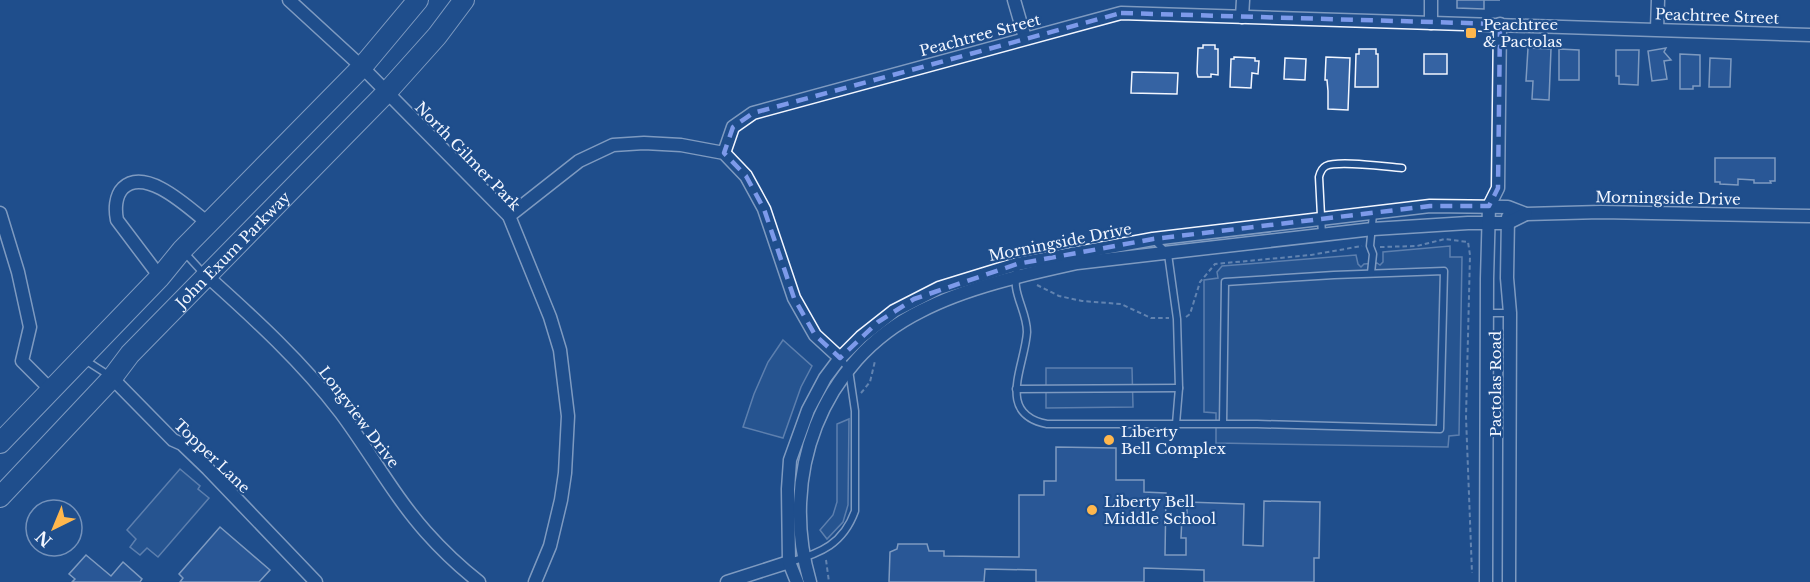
<svg xmlns="http://www.w3.org/2000/svg" width="1810" height="582" font-family="'Libre Baskerville',serif">
<rect width="100%" height="100%" fill="#1f4e8c"/>
<!-- built -->
<g fill="#305b95" stroke="#a8bbd7" stroke-width="1.5">
<polygon points="1450,246 1450,257 1462,257 1459,435 1449,436 1448,447 1216,443 1216,413 1204,412 1204,280 1218,278 1217,272 1222,266 1356,255 1358,264 1361,267 1364,264 1377,263 1380,265 1383,262 1383,252"/>
<polygon points="783,340 812,366 801,387 783,438 743,427 754,394 768,362"/>
<polygon points="1046,368 1132,368 1133,407 1046,408"/>
<polygon points="849,419 848,505 843,522 827,539 820,530 833,515 837,502 837,424"/>
<polygon points="180,469 200,486 198,489 209,498 158,557 147,548 140,555 130,547 136,539 127,530"/>
</g>
<!-- building -->
<g fill="#3563a3" stroke="#f2f6ff" stroke-width="1.5">
<polygon points="1457,0 1500,0 1484,0 1484,9 1457,8"/>
<polygon points="1203,45 1215,45 1215,49 1218,49 1218,75 1211,74 1211,77 1198,77 1197,73 1198,48 1203,48"/>
<polygon points="1528,48 1551,49 1549,100 1532,99 1533,81 1526,81"/>
<polygon points="1666,48 1664,52 1671,60 1664,61 1667,79 1652,81 1648,51"/>
<polygon points="1359,49 1376,49 1376,54 1378,54 1378,87 1355,87 1356,54 1359,54"/>
<polygon points="1559,49 1579,50 1579,80 1559,80"/>
<polygon points="1616,50 1639,50 1638,85 1619,84 1619,76 1616,76"/>
<rect x="1424" y="54" width="23" height="20"/>
<polygon points="1680,54 1700,55 1700,86 1693,86 1693,89 1680,89"/>
<polygon points="1234,57 1255,58 1255,61 1259,61 1258,74 1252,73 1251,88 1230,87 1231,59 1234,59"/>
<polygon points="1326,57 1350,58 1348,110 1328,109 1328,91 1327,80 1325,80"/>
<polygon points="1285,58 1306,59 1305,80 1284,79"/>
<polygon points="1710,58 1731,59 1730,87 1709,87"/>
<polygon points="1132,72 1178,73 1177,94 1131,93"/>
<polygon points="1715,158 1775,158 1775,181 1770,181 1771,183 1754,183 1754,180 1738,179 1738,185 1720,184 1720,182 1715,182"/>
<polygon points="1056,447 1116,448 1116,480 1144,480 1144,492 1166,493 1165,555 1186,555 1186,538 1181,538 1182,516 1187,516 1187,502 1244,504 1243,545 1263,546 1264,501 1320,502 1319,558 1314,558 1314,582 1204,582 1204,570 1144,568 1144,582 1036,582 1036,570 985,569 984,582 889,582 890,552 897,549 898,544 927,544 929,551 944,551 944,556 1019,557 1019,495 1044,495 1044,481 1056,481"/>
<polygon points="220,527 270,570 259,582 180,582 183,578 179,574"/>
<polygon points="86,555 111,576 123,562 142,579 140,582 72,582 75,579 69,574"/>
</g>
<g fill="none" stroke-linecap="round" stroke-linejoin="round">
<defs>
<g id="service">
<path d="M 1322,235 L 1319,177 C 1320,173 1322,168 1326,166 C 1339,160 1386,167 1402,168"/>
<polyline points="1153,239 1168,254 1177,319 1179,388 1176,424"/>
<polyline points="185,253 204,274"/>
<path d="M 1017,264 C 1017,271 1015,280 1016,287 C 1018,302 1027,316 1027,332 C 1025,366 995,414 1047,424 L 1257,424 L 1440,429 L 1444,271 L 1334,275 L 1225,282 L 1223,424"/>
<polyline points="1371,273 1373,254 1370,246 1373,214"/>
<polyline points="1487,313 1510,313"/>
<polyline points="85,360 110,376"/>
<polyline points="1016,389 1179,388"/>
<path d="M 790,562 C 821,553 843,544 855,511 L 855,411 L 849,370 L 840,358"/>
</g>
<g id="minor">
<polyline points="289,0 362,67 509,216 550,317 560,350 568,416 565,473 561,500 550,546 535,582"/>
<polyline points="1014,0 1025,38"/>
<polyline points="1242,17 1243,0"/>
<polyline points="1431,23 1431,0"/>
<polyline points="1657,29 1658,0"/>
<polyline points="724,153 733,127 753,113 1121,13 1810,35"/>
<polyline points="0,213 18,272 30,327 22,361 50,389"/>
<polyline points="509,216 579,161 613,145 644,143 681,145 724,153 746,176 764,209 794,298 815,335 840,358"/>
<polyline points="1508,217 1507,278 1510,313 1509,582"/>
<path d="M 207,276 C 255,319 302,362 341,413 C 370,452 394,496 426,532 C 442,550 460,567 479,582"/>
<path d="M 160,277 L 117,220 C 115,210 115,196 123,188 C 146,166 190,209 209,224"/>
<polyline points="112,378 173,440 182,444 208,469 316,582"/>
<polyline points="727,582 789,562"/>
<polyline points="797,582 789,562 788,489 790,460 808,410 825,378 840,358 861,337 894,311 939,288 1017,264 1153,239 1430,206 1508,207 1526,214 1601,212 1810,216"/>
<path d="M 810,582 C 779,477 820,361 921,311 C 967,287 1027,274 1077,263 L 1373,229 L 1468,223 L 1508,223 L 1526,214"/>
<polyline points="1486,582 1487,279 1489,206 1498,188 1500,24"/>
</g>
<g id="primary">
<polyline points="0,443 160,277 182,250 362,67 418,0"/>
<path id="s1" d="M 0,497 L 112,378 L 130,354 L 386,93 L 437,36 L 464,0"/>
</g>
</defs>
<!-- service casing -->
<use href="#service" stroke="#f2f6ff" stroke-width="9"/>
<!-- minor casing -->
<use href="#minor" stroke="#f2f6ff" stroke-width="15"/>
<!-- primary casing -->
<use href="#primary" stroke="#f2f6ff" stroke-width="22"/>
<!-- path -->
<g stroke="#b3c4dc" stroke-width="2" stroke-dasharray="4.5 3" stroke-linecap="butt">
<polyline points="1380,247 1417,246 1445,239 1468,242 1470,255 1466,417 1472,573"/>
<polyline points="1037,285 1059,296 1082,301 1121,304 1151,318 1169,318"/>
<polyline points="1186,317 1190,314 1200,282 1215,264 1311,255 1362,246"/>
<polyline points="861,393 870,382 875,361"/>
<polyline points="826,560 829,582"/>
</g>
<!-- service -->
<use href="#service" stroke="#1f4e8c" stroke-width="6"/>
<!-- minor -->
<use href="#minor" stroke="#1f4e8c" stroke-width="12"/>
<!-- primary -->
<use href="#primary" stroke="#1f4e8c" stroke-width="20"/>
</g>
<!-- marked area -->
<path d="M0 0H1810V582H0ZM 1121,13 L 1500,24 L 1498,188 L 1489,206 L 1430,206 L 1153,239 L 1017,264 L 914,299 L 878,322 L 840,358 L 815,335 L 794,298 L 764,209 L 746,176 L 724,153 L 733,127 L 753,113 Z" fill="#1f4e8c" fill-opacity=".55" fill-rule="evenodd"/>
<path fill="none" stroke="#7d9aea" stroke-width="4.5" stroke-dasharray="12 8" stroke-linejoin="round" d="M 1121,13 L 1500,24 L 1498,188 L 1489,206 L 1430,206 L 1153,239 L 1017,264 L 914,299 L 878,322 L 840,358 L 815,335 L 794,298 L 764,209 L 746,176 L 724,153 L 733,127 L 753,113 Z"/>
<!-- markers -->
<g fill="#ffb74d" stroke="#1f4e8c" stroke-width="2">
<rect x="1465" y="27" width="12" height="12" rx="3"/>
<circle cx="1109" cy="440" r="6"/>
<circle cx="1092" cy="510" r="6"/>
</g>
<g text-anchor="middle" dominant-baseline="central" stroke-width="4.5" stroke-linejoin="round" paint-order="stroke">
<!-- street labels -->
<g font-size="15" fill="#f2f6ff" stroke="#1f4e8c">
<text transform="translate(1717 16) rotate(2)">Peachtree Street</text>
<text transform="translate(980 35) rotate(-15)">Peachtree Street</text>
<text transform="translate(468 156) rotate(46)">North Gilmer Park</text>
<text transform="translate(1668 198) rotate(1)">Morningside Drive</text>
<text transform="translate(1060 242) rotate(-11)">Morningside Drive</text>
<text stroke="none"><textPath href="#s1" startOffset="340">John Exum Parkway</textPath></text>
<text transform="translate(1495 384) rotate(-90)">Pactolas Road</text>
<text transform="translate(359 417) rotate(53)">Longview Drive</text>
<text transform="translate(212 456) rotate(44)">Topper Lane</text>
</g>
<!-- poi labels -->
<g font-size="15" fill="#f2f6ff" stroke="#1f4e8c" text-anchor="start">
<text x="1483" y="24">Peachtree<tspan x="1483" dy="17">&amp; Pactolas</tspan></text>
<text x="1121" y="431">Liberty<tspan x="1121" dy="17">Bell Complex</tspan></text>
<text x="1104" y="501">Liberty Bell<tspan x="1104" dy="17">Middle School</tspan></text>
</g>
</g>
<!-- north arrow -->
<g transform="translate(54 528) rotate(223)"><circle r="28" fill="#1f4e8c" stroke="#7391ba" stroke-width="1.5"/>
<path d="M0-4.5L10 22L0 15L-10 22Z" fill="#ffb74d"/>
<text y="-9" font-size="16" font-weight="bold" text-anchor="middle" fill="#f2f6ff">N</text>
</g>
</svg>
